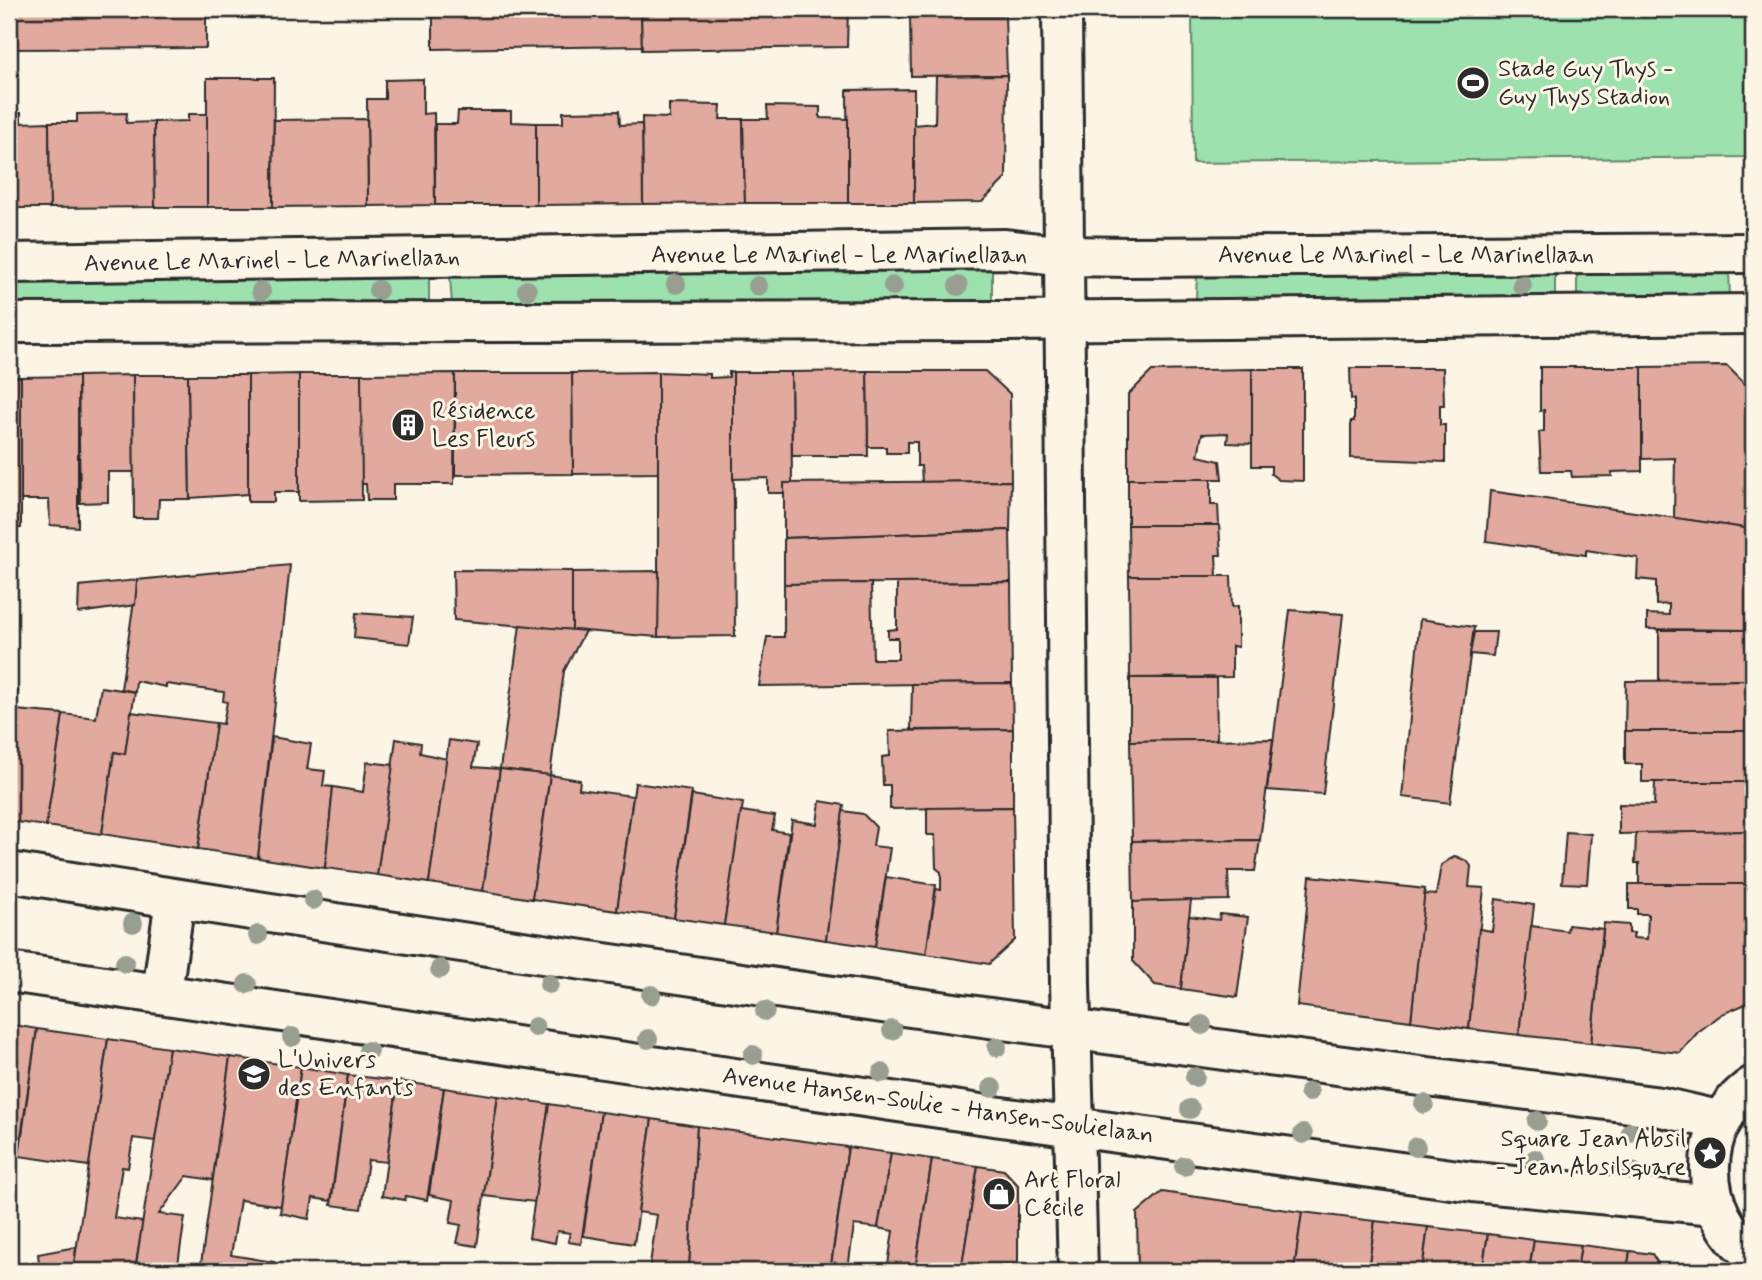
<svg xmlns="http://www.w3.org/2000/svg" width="1762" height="1280" font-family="Mynerve,sans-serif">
<rect width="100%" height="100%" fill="#fcf5e5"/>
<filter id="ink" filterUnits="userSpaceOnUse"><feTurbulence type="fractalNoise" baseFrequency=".0143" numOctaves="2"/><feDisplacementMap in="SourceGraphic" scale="14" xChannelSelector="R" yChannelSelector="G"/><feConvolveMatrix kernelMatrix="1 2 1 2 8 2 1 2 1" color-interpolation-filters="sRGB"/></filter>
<g filter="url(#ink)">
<!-- green -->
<g fill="#9ce1ae" stroke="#64866c" stroke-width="2">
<polygon points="1192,9 1753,9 1753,157 1193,163"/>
<polygon points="992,269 992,303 452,305 450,277"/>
<polygon points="1729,269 1730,298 1577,299 1577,271"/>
<polygon points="1555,271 1555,298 1196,300 1197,274"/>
<polygon points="429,278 429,304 9,306 9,279"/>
</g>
<!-- building -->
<g fill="#e2a99e" stroke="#2b2b2b" stroke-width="2">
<polygon points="9,9 206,9 206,48 9,49"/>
<polygon points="433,9 641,9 642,46 433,49"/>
<polygon points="641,9 848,9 847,47 642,50"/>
<polygon points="897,9 1005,9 1005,16 897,17"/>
<polygon points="1005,16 1007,75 911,76 910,17"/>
<polygon points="1007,75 1006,178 982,202 914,203 914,125 935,123 936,76"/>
<polygon points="207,78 274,78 273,207 207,207"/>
<polygon points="423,79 423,114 434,113 435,205 368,206 367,99 385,99 385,80"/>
<polygon points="914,89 914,203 848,203 847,90"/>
<polygon points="669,104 721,105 720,119 743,119 745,203 643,204 642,117 669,118"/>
<polygon points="767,106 820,107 820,118 848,119 848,203 745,203 743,119 768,119"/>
<polygon points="458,111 511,111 511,122 536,123 536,205 435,205 435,124 457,124"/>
<polygon points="619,111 620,125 642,124 643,204 536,205 536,123 563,123 563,112"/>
<polygon points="9,113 21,113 21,123 49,122 50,208 9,208"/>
<polygon points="127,113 126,123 154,122 155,207 50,208 49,122 77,122 77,114"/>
<polygon points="188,114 207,114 207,207 155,207 154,122 188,121"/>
<polygon points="367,119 368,206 273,207 274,120"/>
<polygon points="1727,366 1751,390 1752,529 1674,518 1675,458 1642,459 1642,367"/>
<polygon points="1540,367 1642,367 1642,471 1612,472 1612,476 1572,477 1571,471 1541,471 1539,432 1544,431 1544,410 1540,411"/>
<polygon points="1350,368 1443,368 1444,405 1440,405 1440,425 1445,425 1445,462 1351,458 1351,421 1354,421 1354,399 1351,399"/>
<polygon points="1252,369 1252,444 1227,443 1228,433 1202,434 1198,456 1220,461 1222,479 1128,479 1128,395 1152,371"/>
<polygon points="1252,369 1303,369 1303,481 1279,480 1271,474 1271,466 1252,466"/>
<polygon points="867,371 985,371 1010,394 1011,481 922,482 921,466 917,466 917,442 907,442 907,453 886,453 886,447 868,447"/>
<polygon points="867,371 868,456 792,456 791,372"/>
<polygon points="658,372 658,473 573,474 572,373"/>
<polygon points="658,372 710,374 710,378 729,377 729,372 733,372 735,636 658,637"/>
<polygon points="733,372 791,372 792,483 784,483 784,493 768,493 768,478 733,479"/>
<polygon points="455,373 454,484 393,484 393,500 367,500 366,484 361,484 361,374"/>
<polygon points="455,373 572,373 573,474 455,475"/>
<polygon points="299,374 300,492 274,492 274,502 248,502 248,375"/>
<polygon points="299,374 361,374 362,500 299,501"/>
<polygon points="133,375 134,472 108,472 108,502 80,503 78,376"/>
<polygon points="133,375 188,375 190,499 159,499 158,518 134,518"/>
<polygon points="188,375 248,375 248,494 190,498"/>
<polygon points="78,376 78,527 50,525 49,500 20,500 21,377"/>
<rect x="9" y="377" width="12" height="151"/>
<polygon points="1128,479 1211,479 1211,505 1218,505 1219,525 1128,525"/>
<polygon points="1011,481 1010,530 784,538 784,483"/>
<polygon points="1490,491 1752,529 1752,630 1647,629 1647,614 1669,615 1669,604 1656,605 1656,581 1637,579 1638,558 1586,550 1586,555 1486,541"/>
<polygon points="1128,525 1219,525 1221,555 1216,555 1217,576 1129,576"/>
<polygon points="1010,530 1011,582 784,584 784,538"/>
<polygon points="290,565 258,858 198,849 216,723 223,724 227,702 223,701 224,692 166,684 166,687 136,681 135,692 121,689 137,580"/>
<polygon points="453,570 572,571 572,630 454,620"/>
<polygon points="659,571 658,637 572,630 572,572"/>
<polygon points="1129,576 1231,576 1232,607 1238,606 1238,647 1232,646 1232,677 1130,678"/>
<polygon points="137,580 135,605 78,613 79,586"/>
<polygon points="1011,582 1012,683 759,686 767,637 784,637 784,584 871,583 873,659 898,659 898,638 888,638 888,630 897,629 897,583"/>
<polygon points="1290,610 1343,614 1323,794 1267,790"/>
<polygon points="356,613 413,617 409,644 354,638"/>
<polygon points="1420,619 1474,627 1450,803 1402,797"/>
<polygon points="520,625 585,631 564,671 550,775 500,769"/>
<polygon points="1659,630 1752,630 1752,680 1659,681"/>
<polygon points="1474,632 1496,632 1493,656 1470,654"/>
<polygon points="1130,678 1216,678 1217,740 1130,741"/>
<polygon points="1752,680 1753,731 1625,731 1626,681"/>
<polygon points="1012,683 1013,729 911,730 912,684"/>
<polygon points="101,687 135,692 125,754 114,752 102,834 46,826 63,714 96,718"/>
<polygon points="9,688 18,690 9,750"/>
<polygon points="15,710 63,714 46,826 9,821 9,750"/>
<polygon points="131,712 216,723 198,849 102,834 114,752 125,754"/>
<polygon points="1013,729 1013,807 890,809 890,785 883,785 882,757 890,756 889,731"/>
<polygon points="1625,731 1753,731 1753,782 1642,782 1642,764 1625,764"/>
<polygon points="272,737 311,744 307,769 325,771 323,786 333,787 325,868 258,858"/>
<polygon points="396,739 421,743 420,753 447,759 429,883 377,875"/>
<polygon points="1273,739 1260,840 1132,841 1130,741"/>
<polygon points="449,740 477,744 473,767 500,769 483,891 429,883"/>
<polygon points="367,762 393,765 377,875 325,868 333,787 363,792"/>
<polygon points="500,769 550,775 532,899 483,891"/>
<polygon points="550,775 580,780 579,789 633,796 617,911 532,899"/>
<polygon points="1655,782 1753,782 1753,831 1619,834 1619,804 1654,805"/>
<polygon points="635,783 692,791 674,918 617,911"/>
<polygon points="692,795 743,803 724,925 674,918"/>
<polygon points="820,801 844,805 826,940 776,932 792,820 817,824"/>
<polygon points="1013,807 1015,940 989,964 926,954 936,889 941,890 941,872 936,868 935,835 927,835 927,808"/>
<polygon points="741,811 775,816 772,830 789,833 776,932 724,925"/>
<polygon points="843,811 863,814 876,827 873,846 890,848 875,947 826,940"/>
<polygon points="1753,831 1753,884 1639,884 1639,863 1635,863 1636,833"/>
<polygon points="1566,832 1591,834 1587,884 1562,883"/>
<polygon points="1260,840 1255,871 1228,871 1229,900 1133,902 1132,841"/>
<polygon points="1455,856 1467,861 1471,866 1469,887 1484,888 1469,1029 1411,1021 1424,894 1436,895 1441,865"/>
<polygon points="1310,876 1425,889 1411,1021 1297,1006"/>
<polygon points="886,877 936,885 926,954 875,947"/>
<polygon points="1629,884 1753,884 1753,1001 1722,1014 1698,1032 1680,1053 1591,1043 1604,923 1629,925 1629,933 1634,933 1633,938 1647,939 1648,914 1637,914 1637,909 1629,909"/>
<polygon points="1496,899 1534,905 1519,1035 1469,1029 1479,929 1492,931"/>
<polygon points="1191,900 1181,989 1155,985 1133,961 1133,902"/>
<polygon points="1220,914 1248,917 1237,997 1181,989 1189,916 1219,920"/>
<polygon points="1568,925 1603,929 1591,1043 1519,1035 1531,926 1567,931"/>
<polygon points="9,1024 37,1029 21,1137 9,1135"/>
<polygon points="37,1029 108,1039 89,1166 19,1156"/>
<polygon points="108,1039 169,1048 155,1141 133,1138 128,1168 122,1167 114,1218 143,1222 135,1271 73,1271"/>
<polygon points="169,1048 230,1057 213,1180 187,1176 159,1214 185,1217 177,1271 135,1271"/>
<polygon points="230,1057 301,1067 281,1206 240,1200 231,1255 274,1262 272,1271 200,1271"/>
<polygon points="301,1067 348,1075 331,1201 313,1198 309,1219 280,1213"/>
<polygon points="348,1075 398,1081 387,1162 368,1160 361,1209 331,1205"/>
<polygon points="398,1081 444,1088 427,1200 406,1196 405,1200 382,1196"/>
<polygon points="444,1088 498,1096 477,1246 457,1243 461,1225 450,1223 454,1200 429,1195"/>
<polygon points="498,1096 549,1104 535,1202 484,1196"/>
<polygon points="549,1104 601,1112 581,1244 568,1242 570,1233 557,1231 555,1243 529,1238"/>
<polygon points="601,1112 652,1119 634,1244 583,1236"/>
<polygon points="652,1119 697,1126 689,1271 649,1271 657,1215 638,1212"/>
<polygon points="697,1126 848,1147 830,1271 689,1271"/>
<polygon points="848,1147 891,1153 878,1228 854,1225 848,1269 831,1266"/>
<polygon points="891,1153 932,1159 915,1271 887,1271 893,1231 878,1228"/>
<polygon points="932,1159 978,1166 961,1271 915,1271"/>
<polygon points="978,1166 1004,1170 1018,1185 1018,1271 961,1271"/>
<polygon points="1162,1192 1302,1212 1294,1271 1138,1271 1137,1213"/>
<polygon points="1302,1212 1375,1221 1368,1271 1294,1271"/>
<polygon points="1375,1221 1428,1227 1422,1271 1368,1271"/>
<polygon points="1428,1227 1488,1234 1482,1271 1422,1271"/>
<polygon points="1488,1234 1534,1240 1529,1271 1482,1271"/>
<polygon points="1534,1240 1581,1245 1577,1271 1529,1271"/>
<polygon points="1581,1245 1630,1251 1627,1271 1577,1271"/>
<polygon points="76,1247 73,1271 40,1271 38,1254"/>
<polygon points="1630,1251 1652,1254 1663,1271 1627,1271"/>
</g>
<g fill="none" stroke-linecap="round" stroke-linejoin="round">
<defs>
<g id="minor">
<polyline points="1062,9 1070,984 1078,1271"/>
<polyline points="9,263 1005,249 1065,256 1129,257 1753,253"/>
<polyline points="9,323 1007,321 1753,314"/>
<path d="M 9,872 C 558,960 1109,1037 1661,1107 L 1722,1121"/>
<polyline points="9,972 994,1116 1473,1182 1715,1205"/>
<polyline points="162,993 175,899"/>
<path d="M 1753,1086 C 1694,1126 1697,1214 1753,1254"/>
</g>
</defs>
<!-- minor casing -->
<use href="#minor" stroke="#2b2b2b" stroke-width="44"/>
<!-- minor -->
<use href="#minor" stroke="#fcf5e5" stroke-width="38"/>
</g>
<!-- trees -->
<g fill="#989f91">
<circle cx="676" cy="284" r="10"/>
<circle cx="1522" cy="285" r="10"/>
<circle cx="758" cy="286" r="10"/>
<circle cx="893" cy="286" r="10"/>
<circle cx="958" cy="286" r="10"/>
<circle cx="378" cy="290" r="10"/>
<circle cx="527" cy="290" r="10"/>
<circle cx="261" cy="291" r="10"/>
<circle cx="313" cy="900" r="10"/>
<circle cx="133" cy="923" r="10"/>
<circle cx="258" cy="935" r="10"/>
<circle cx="125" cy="963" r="10"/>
<circle cx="440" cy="969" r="10"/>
<circle cx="247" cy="984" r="10"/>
<circle cx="549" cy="984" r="10"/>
<circle cx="651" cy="995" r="10"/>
<circle cx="765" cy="1011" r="10"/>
<circle cx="1202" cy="1025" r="10"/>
<circle cx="535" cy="1027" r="10"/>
<circle cx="892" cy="1030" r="10"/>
<circle cx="292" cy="1037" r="10"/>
<circle cx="648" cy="1039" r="10"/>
<circle cx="997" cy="1047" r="10"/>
<circle cx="368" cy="1051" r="10"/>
<circle cx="753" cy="1055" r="10"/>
<circle cx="882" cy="1073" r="10"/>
<circle cx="1195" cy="1077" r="10"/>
<circle cx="992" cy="1088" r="10"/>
<circle cx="1309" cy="1092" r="10"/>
<circle cx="1424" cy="1104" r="10"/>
<circle cx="1190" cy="1109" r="10"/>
<circle cx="1537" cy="1121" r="10"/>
<circle cx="1631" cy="1132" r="10"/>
<circle cx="1303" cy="1134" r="10"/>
<circle cx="1416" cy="1147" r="10"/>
<circle cx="1535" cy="1159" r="10"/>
<circle cx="1184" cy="1166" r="10"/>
<circle cx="1632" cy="1171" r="10"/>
</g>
</g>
<!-- icons -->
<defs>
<symbol id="stadium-disc" viewBox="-11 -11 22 22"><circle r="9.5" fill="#2b2b2b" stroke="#fcf5e5"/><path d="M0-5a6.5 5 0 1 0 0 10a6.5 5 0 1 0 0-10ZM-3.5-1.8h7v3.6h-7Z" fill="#fff"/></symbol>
<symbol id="building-disc" viewBox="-11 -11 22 22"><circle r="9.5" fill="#2b2b2b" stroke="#fcf5e5"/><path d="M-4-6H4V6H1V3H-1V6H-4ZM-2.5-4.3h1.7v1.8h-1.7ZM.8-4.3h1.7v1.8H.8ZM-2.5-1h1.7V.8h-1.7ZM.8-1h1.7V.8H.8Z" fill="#fff"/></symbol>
<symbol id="school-disc" viewBox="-11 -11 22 22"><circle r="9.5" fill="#2b2b2b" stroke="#fcf5e5"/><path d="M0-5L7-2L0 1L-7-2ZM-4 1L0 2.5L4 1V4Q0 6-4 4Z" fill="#fff"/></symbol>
<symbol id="sight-disc" viewBox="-11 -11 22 22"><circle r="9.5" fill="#2b2b2b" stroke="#fcf5e5"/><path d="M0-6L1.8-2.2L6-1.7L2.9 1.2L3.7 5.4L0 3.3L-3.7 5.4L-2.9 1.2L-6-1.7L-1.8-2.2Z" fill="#fff"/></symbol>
<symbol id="shop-disc" viewBox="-11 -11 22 22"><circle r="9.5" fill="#2b2b2b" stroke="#fcf5e5"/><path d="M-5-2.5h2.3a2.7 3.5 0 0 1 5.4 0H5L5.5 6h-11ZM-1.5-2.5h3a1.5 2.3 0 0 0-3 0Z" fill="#fff"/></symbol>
</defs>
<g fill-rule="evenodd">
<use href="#stadium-disc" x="1454" y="64" width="38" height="38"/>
<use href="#building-disc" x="389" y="406" width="38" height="38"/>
<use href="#school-disc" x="235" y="1055" width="38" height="38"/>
<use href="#sight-disc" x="1691" y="1134" width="38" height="38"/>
<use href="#shop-disc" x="980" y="1175" width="38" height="38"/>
</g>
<g text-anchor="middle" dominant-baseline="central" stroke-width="6" stroke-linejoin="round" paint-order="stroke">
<!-- poi labels -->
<g font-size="24" fill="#2b2b2b" stroke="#fcf5e5" text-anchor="start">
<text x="1498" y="69">Stade Guy Thys -<tspan x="1498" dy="28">Guy Thys Stadion</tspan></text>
<text x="432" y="411">Résidence<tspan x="432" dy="28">Les Fleurs</tspan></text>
<text x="278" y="1060">L'Univers<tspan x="278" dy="28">des Enfants</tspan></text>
<text x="1686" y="1139" text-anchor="end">Square Jean Absil<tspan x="1686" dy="28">- Jean Absilsquare</tspan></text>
<text x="1024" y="1180">Art Floral<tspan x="1024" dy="28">Cécile</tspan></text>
</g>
<!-- street labels -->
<g font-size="24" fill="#2b2b2b" stroke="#fcf5e5">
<text x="839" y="255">Avenue Le Marinel - Le Marinellaan</text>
<text x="1406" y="255">Avenue Le Marinel - Le Marinellaan</text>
<text transform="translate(272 261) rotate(-1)">Avenue Le Marinel - Le Marinellaan</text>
<text transform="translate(938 1106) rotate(8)">Avenue Hansen-Soulie - Hansen-Soulielaan</text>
</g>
</g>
<!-- margin -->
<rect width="1762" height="1280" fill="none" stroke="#fcf5e5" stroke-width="35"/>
<rect x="18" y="18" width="1727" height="1245" fill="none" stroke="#2b2b2b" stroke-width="2.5" filter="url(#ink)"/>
</svg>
